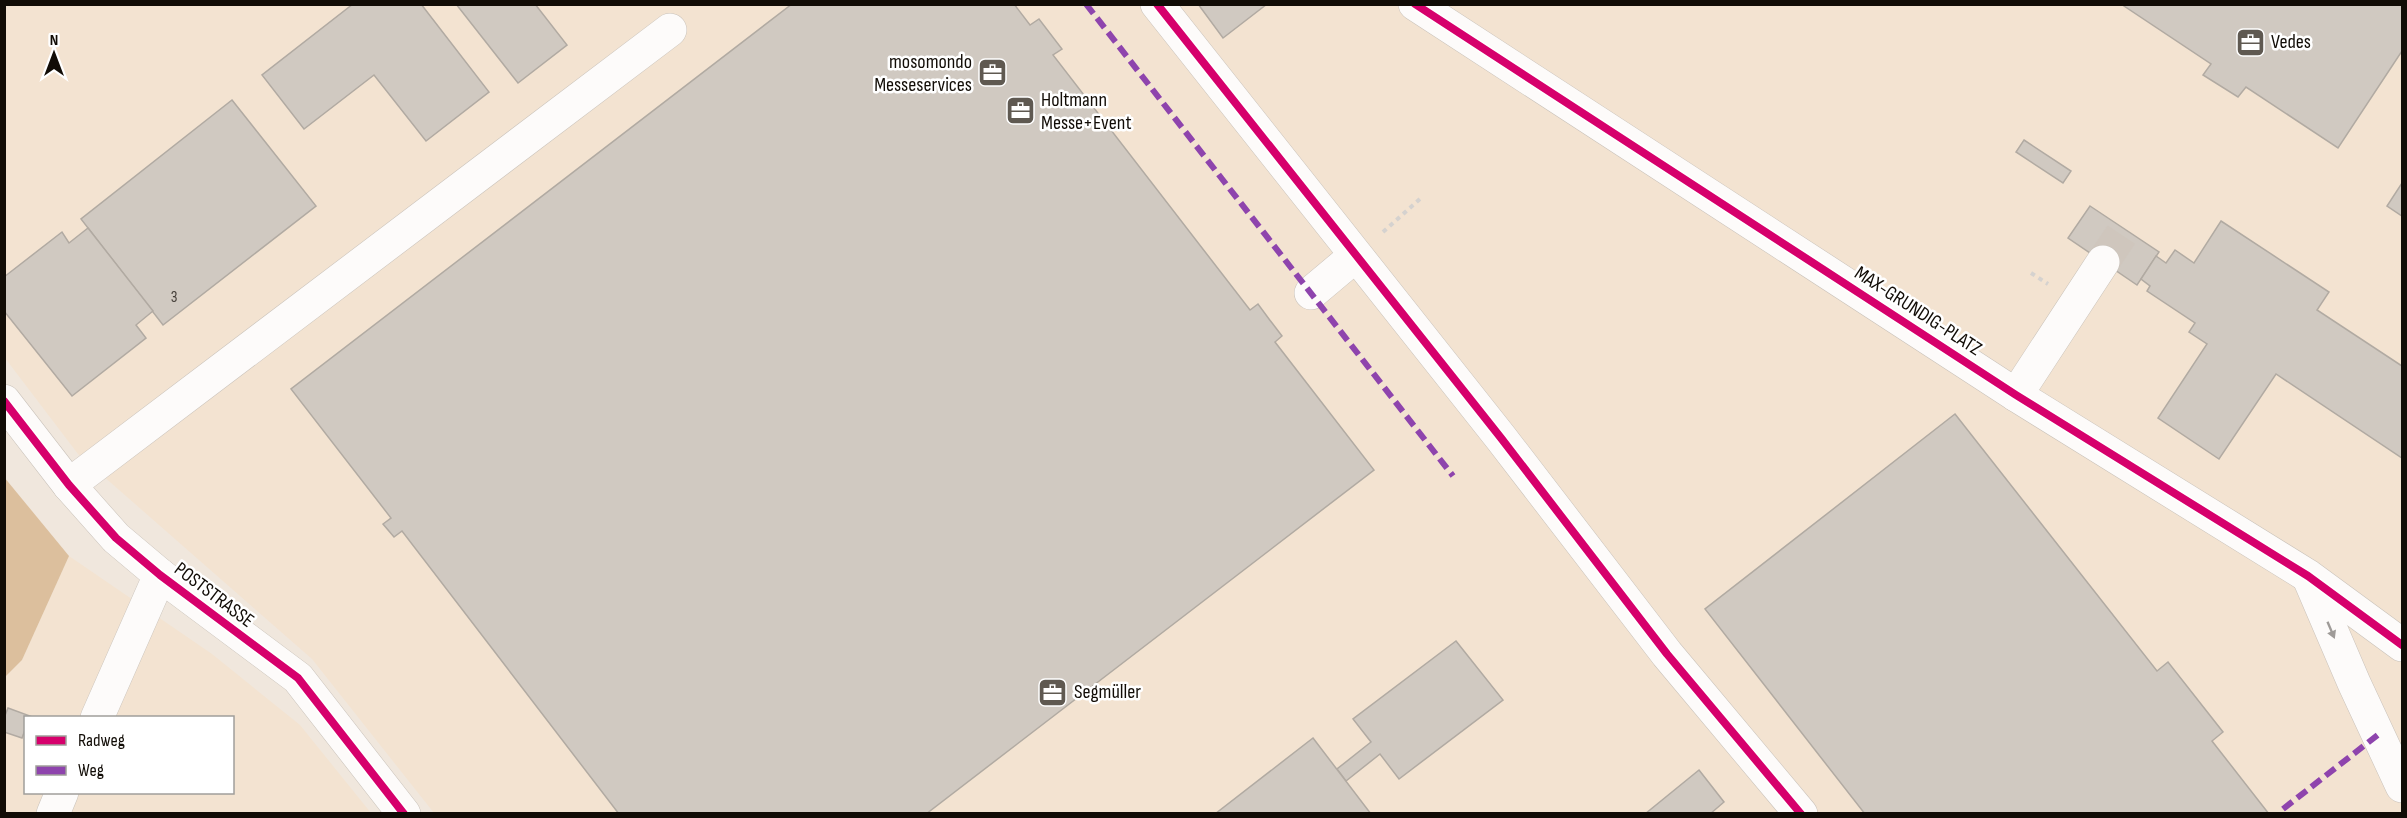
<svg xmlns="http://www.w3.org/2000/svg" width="2407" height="818" font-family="'Sofia Sans Condensed',sans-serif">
<rect width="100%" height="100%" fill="#f0e7dd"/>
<!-- built -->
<g fill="#f3e3d1" fill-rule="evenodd">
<polygon points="4,5 2402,5 2402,813 434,813 312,659 78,454 5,358"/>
<path d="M 69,556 L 212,654 L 300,725 L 371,813 L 5,814 L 5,677 L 22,660 ZM 26,718 L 232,718 L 232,792 L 26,792 Z"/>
</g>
<!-- forest -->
<polygon fill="#dcbf9d" points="4,477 69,556 22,660 5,677"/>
<!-- building -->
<g fill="#d0c9c1" stroke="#b1aaa2" stroke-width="1.5">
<polygon points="353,4 421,4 489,92 426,141 374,75 304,129 262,75"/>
<polygon points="456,4 535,4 567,45 518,83"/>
<polygon points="792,4 1014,4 1030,25 1039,19 1062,49 1053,55 1250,310 1258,304 1269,319 1282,336 1275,342 1374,470 926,814 619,814 402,531 394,537 383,524 391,518 291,389"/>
<polygon points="1198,4 1267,4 1223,38"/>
<polygon points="2121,4 2402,4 2402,51 2338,148 2246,87 2238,97 2203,75 2211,64"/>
<polygon points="232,100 316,206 163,325 81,219"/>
<polygon points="2024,140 2071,171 2063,183 2016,152"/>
<polygon points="2402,183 2402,216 2387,206"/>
<polygon points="2090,206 2159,252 2137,285 2068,238"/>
<polygon points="2221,221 2329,292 2317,310 2402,366 2402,458 2276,374 2219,459 2158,418 2207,344 2189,332 2195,323 2147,291 2150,286 2141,279 2156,256 2166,263 2175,250 2194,263"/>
<polygon points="88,228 153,311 136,325 146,338 72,396 4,311 4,277 62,232 69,243"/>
<polygon points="1955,414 2157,671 2168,662 2223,732 2212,741 2269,814 1865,814 1705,609"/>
<polygon points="1456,641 1503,700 1399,779 1380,754 1346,781 1337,769 1371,742 1353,719"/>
<polygon points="8,708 30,716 26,718 26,727 22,738 4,732 4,718"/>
<polygon points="1313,738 1371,814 1215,814"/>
<polygon points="1699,770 1724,802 1710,814 1645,814"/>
</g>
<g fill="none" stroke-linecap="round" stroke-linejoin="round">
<!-- minor-tunnel -->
<polyline stroke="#cfc6bd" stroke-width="33" stroke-dasharray="33 16" stroke-linecap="butt" points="2103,262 2125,229"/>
<defs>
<g id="minor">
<polyline points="1157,4 1501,438 1667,654 1801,814"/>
<polyline points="1415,4 2016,395 2308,576 2402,645"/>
<polyline points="1311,293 1355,256"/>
<polyline points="2016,395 2103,262"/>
<polyline points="4,401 69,485 116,538 160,575 298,678 404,814"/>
<polyline points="69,485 670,30"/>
<polyline points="2309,578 2354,683 2402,786"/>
<polyline points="97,718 160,575"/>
<polyline points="53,814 62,792"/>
</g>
</defs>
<!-- minor casing -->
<use href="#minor" stroke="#c9c2ba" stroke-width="34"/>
<!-- path -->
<g stroke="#d5d2cf" stroke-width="4" stroke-dasharray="4.5 4.5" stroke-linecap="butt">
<polyline points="1383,232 1421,198"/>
<polyline points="2031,273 2048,284"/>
</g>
<!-- minor -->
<use href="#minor" stroke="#fdfbfa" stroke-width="33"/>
<!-- quiet -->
<g stroke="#8e44ad" stroke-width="6" stroke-dasharray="12 6" stroke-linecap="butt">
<polyline points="1086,4 1453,476"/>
<polyline points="2283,809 2379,734"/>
</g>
<defs>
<g id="cycleway">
<polyline points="1157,4 1501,438 1667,654 1801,814"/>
<polyline points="1415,4 2016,395 2308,576 2402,645"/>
<polyline points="4,401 69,485 116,538 160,575 298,678 404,814"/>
</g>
</defs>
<!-- cycleway casing -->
<use href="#cycleway" stroke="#fff" stroke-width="11"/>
<!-- cycleway -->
<use href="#cycleway" stroke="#d6006c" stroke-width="8"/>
</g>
<!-- one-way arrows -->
<defs><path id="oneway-solid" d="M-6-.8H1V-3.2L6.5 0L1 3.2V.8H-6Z" transform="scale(1.5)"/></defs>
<use fill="#9f9b98" href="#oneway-solid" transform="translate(2331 630) rotate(67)"/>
<!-- icons -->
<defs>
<symbol id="office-square" viewBox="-11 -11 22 22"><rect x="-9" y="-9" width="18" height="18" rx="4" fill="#5f5951" stroke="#fff"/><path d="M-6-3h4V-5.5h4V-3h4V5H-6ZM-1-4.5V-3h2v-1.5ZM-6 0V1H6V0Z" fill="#fff"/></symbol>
</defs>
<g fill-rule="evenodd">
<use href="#office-square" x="2234" y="26" width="33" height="33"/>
<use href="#office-square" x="976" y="56" width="33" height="33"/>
<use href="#office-square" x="1004" y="94" width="33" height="33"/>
<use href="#office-square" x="1036" y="676" width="33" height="33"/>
</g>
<g text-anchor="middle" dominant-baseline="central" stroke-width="5" stroke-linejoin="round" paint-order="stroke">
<!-- number labels -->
<g font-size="16" fill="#413b35">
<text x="174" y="297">3</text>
</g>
<!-- poi labels -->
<g font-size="20" fill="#110c06" stroke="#fff" text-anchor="start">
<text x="2271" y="42">Vedes</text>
<text x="972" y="62" text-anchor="end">mosomondo<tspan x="972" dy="23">Messeservices</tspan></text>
<text x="1041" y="100">Holtmann<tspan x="1041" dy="23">Messe+Event</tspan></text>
<text x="1074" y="692">Segmüller</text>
</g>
<!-- street labels -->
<g font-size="20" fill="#110c06" stroke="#fff">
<text transform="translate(1918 311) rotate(33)">MAX-GRUNDIG-PLATZ</text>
<text transform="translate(214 595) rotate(37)">POSTSTRASSE</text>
</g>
</g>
<!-- border -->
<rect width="2407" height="818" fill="none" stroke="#110c06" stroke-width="12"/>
<!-- legend -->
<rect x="24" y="716" width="210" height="78" fill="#ffffff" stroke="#a09e9b" stroke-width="1.5"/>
<rect x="36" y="736" width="30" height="9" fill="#d6006c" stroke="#a09e9b" stroke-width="1.5"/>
<text x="78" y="746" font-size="18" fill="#110c06">Radweg</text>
<rect x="36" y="766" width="30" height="9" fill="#8e44ad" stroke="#a09e9b" stroke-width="1.5"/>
<text x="78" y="776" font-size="18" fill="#110c06">Weg</text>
<!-- north arrow -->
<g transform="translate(54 54)" stroke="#ffffff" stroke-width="4.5" paint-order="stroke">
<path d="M0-4.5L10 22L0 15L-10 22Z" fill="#110c06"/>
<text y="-9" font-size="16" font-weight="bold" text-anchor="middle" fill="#110c06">N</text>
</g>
</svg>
